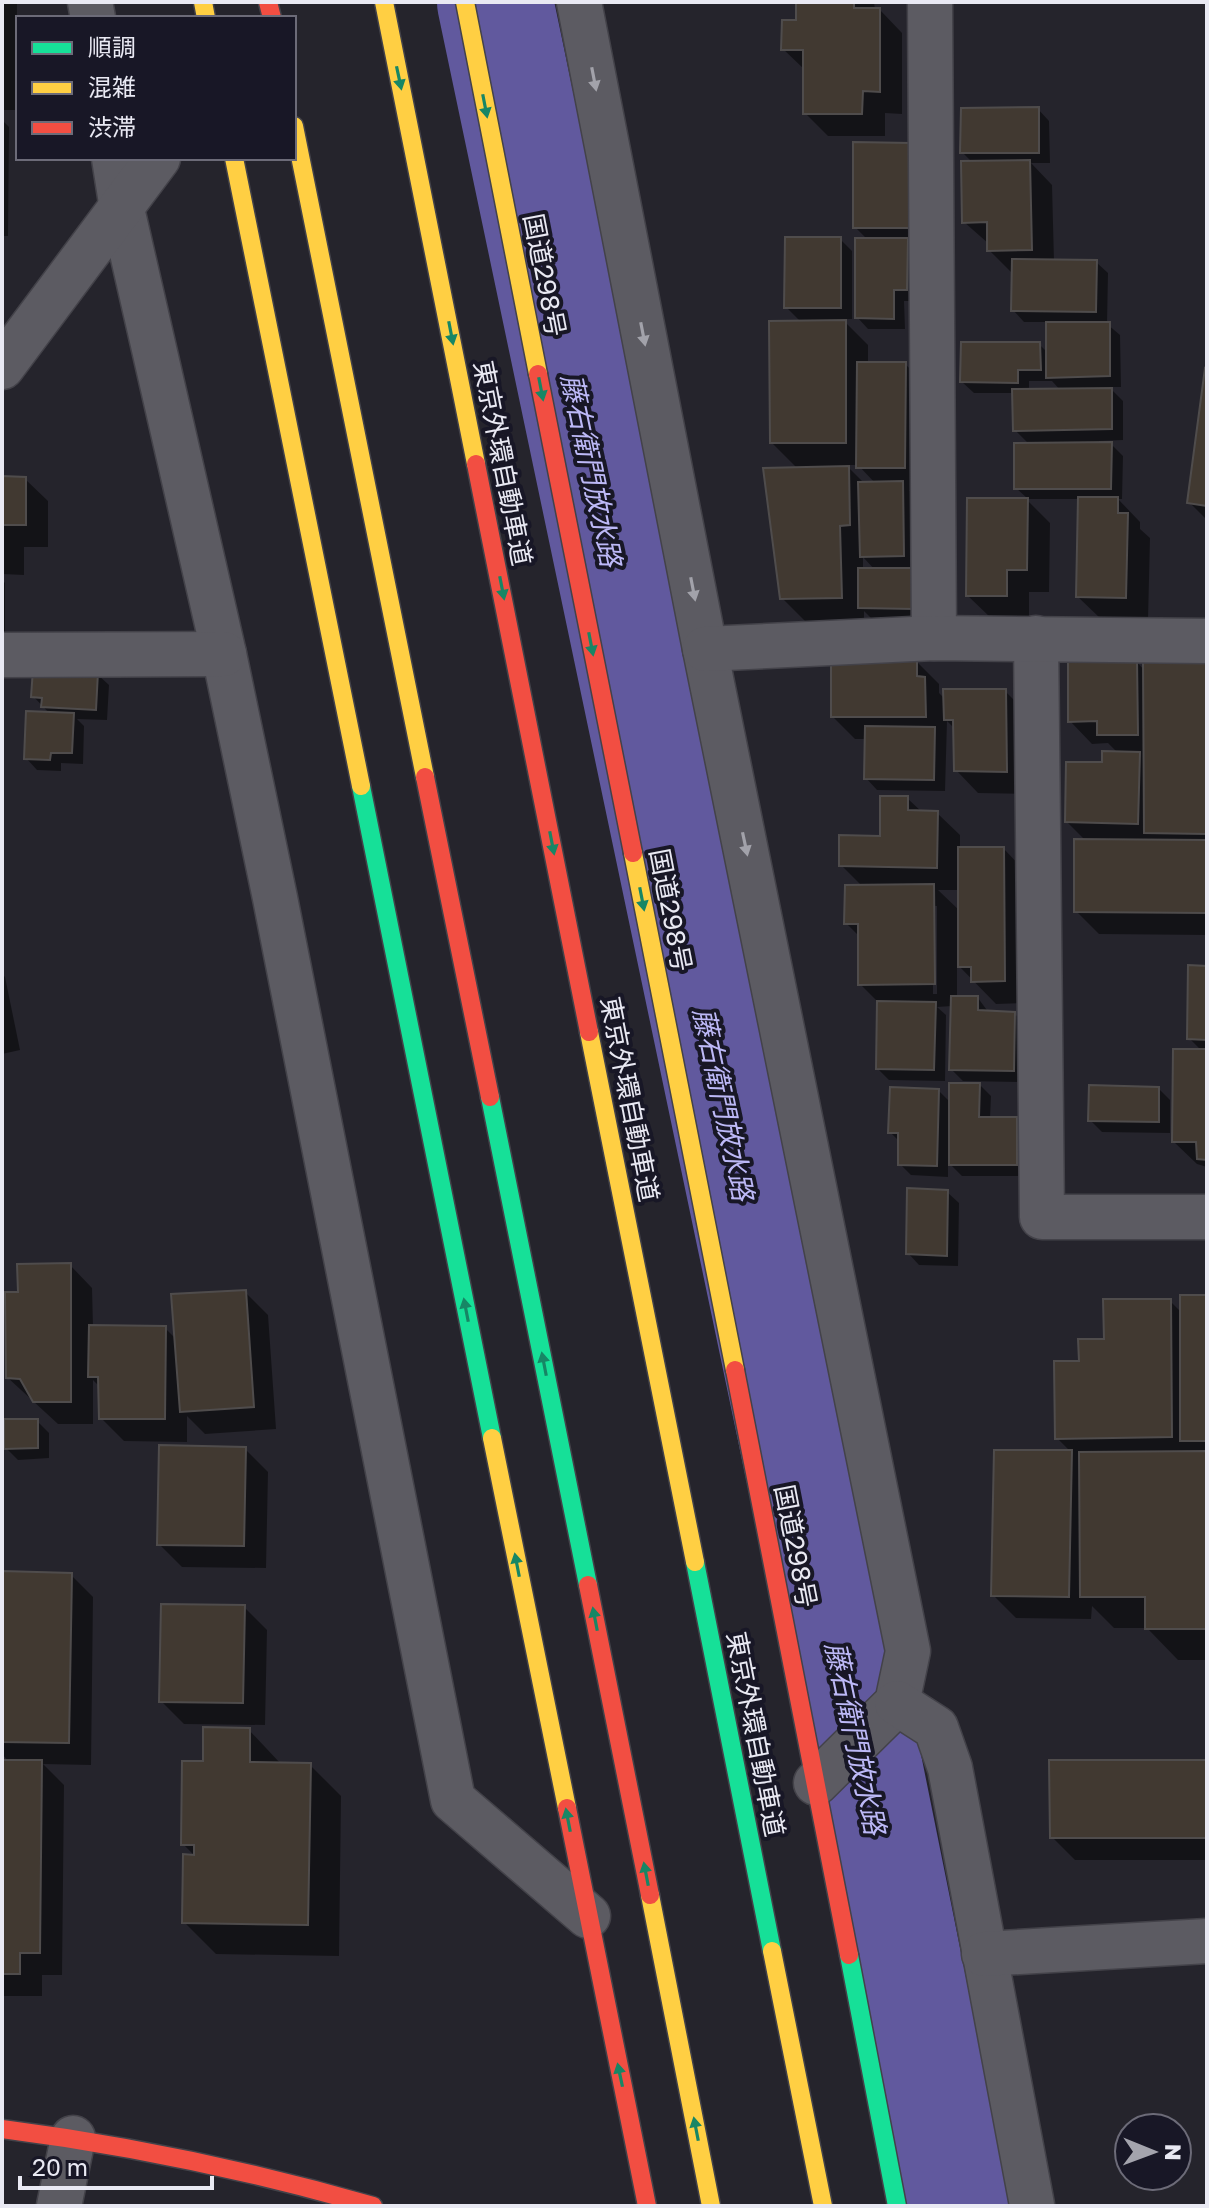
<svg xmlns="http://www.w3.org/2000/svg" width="1209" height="2208" font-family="'Golos Text','Noto Sans JP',sans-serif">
<rect width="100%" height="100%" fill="#25242c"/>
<!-- shadow -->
<g fill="#0007" fill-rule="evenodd">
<polygon points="2,2 17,2 16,110 2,110"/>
<polygon points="798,2 874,2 875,10 880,10 902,33 902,114 885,113 885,136 828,136 805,113 805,70 783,49 798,22"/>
<path d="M 1038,109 L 1049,121 L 1050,163 L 1031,163 L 1052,185 L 1054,261 L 1096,262 L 1108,273 L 1107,324 L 1120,335 L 1121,387 L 1109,387 L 1123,401 L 1123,440 L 1099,441 L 1099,444 L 1111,444 L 1123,456 L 1122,499 L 1118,499 L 1140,522 L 1140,529 L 1150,538 L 1148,620 L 1101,619 L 1078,597 L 1080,499 L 1028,499 L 1016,488 L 1029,444 L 1015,430 L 1014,393 L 974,393 L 962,382 L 1039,344 L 1048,353 L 1048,322 L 1024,322 L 1013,310 L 1012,273 L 989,250 L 989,244 L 964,222 L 973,163 L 962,152 ZM 1029,381 L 1052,381 L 1061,391 L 1029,391 Z"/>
<polygon points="2,120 9,127 8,236 2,236"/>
<polygon points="910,145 918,301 904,301 905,329 868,329 857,317 868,240 855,227"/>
<path d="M 840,239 L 852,251 L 852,319 L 842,319 L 868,345 L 868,364 L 905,364 L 928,386 L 927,490 L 909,490 L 914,494 L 915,567 L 910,567 L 924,581 L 924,619 L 872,619 L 864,611 L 864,620 L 805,621 L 782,598 L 798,469 L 772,443 L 802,323 L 786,307 ZM 846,465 L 858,465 L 875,483 L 864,483 ZM 863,557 L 875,570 L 863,570 Z"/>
<polygon points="1207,371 1207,520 1189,502"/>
<polygon points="2,478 25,479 48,501 48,547 24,547 24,575 2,574"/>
<polygon points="1027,500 1050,523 1049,592 1029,592 1029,618 991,618 968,596"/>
<polygon points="2,580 5,583 5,639 2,639"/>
<polygon points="916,661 939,684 939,693 945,699 1005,691 1028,714 1029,794 978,793 956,770 955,729 947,721 945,791 877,790 866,778 866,739 855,739 833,717"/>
<polygon points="1136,661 1145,671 1207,663 1207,935 1099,934 1076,911 1086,841 1067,822 1104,764 1118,753 1108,743 1092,744 1070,721"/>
<polygon points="97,674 109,685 107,720 77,719 84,726 83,764 61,763 61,771 37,770 26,758 50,714 33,696"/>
<path d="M 907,798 L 922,812 L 937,813 L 960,835 L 960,849 L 1004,849 L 1026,872 L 1027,1003 L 996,1004 L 957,964 L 957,998 L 978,998 L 989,1013 L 1015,1014 L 1026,1025 L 1025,1082 L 963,1081 L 951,1069 L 952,1006 L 937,1007 L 946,1015 L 945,1081 L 889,1080 L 878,1069 L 879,1003 L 860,984 L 860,937 L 846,923 L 862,886 L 841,865 L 882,838 ZM 938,890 L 960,890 L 960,911 ZM 933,906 L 937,906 L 937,994 L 933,994 Z"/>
<polygon points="1207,968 1207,1167 1197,1164 1174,1142 1202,1051 1189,1038"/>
<polygon points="2,974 5,977 20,1050 2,1054"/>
<polygon points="977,1082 991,1096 990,1119 1016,1119 1028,1131 1028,1176 962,1176 948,1162 948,1177 911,1175 900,1164 900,1142 890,1132 939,1091 951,1103"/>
<polygon points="1159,1089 1170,1100 1170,1133 1102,1132 1090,1120"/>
<polygon points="947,1192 959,1203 958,1266 919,1265 908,1253"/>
<polygon points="70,1265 92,1288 93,1327 165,1328 177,1340 245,1292 268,1315 276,1429 205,1434 187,1416 187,1442 124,1441 101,1418 100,1387 93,1380 93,1424 58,1424 8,1378 20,1294"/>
<polygon points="1207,1297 1207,1660 1178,1660 1147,1628 1114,1628 1092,1606 1091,1619 1016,1618 993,1595 1071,1452 1057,1438 1081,1363 1106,1340 1170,1301 1182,1313"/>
<polygon points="37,1421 49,1433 49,1458 18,1460 6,1448"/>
<polygon points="245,1449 268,1472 266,1568 182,1567 159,1544"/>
<polygon points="2,1573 71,1575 93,1597 91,1765 43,1764 64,1785 62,1975 42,1975 42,1996 2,1996 2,1762 9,1762 2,1754"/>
<polygon points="244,1607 267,1630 265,1725 184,1724 161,1701"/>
<polygon points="249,1730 281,1764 310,1765 341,1796 339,1956 216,1954 184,1922 196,1857 183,1844 205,1763"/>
<polygon points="1207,1762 1207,1860 1075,1860 1052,1837"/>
</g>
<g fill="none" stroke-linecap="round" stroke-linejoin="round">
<!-- river -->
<polyline stroke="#61599e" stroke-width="116" points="495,2 828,1587 953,2206"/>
</g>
<!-- building -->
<g fill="#413931" stroke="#4f4c4c" stroke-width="2">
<polygon points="796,2 854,2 854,8 880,8 880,92 863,91 862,114 803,114 803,50 781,50 782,20 796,20"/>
<polygon points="1039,107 1039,153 960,153 961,108"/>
<polygon points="853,142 911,143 911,228 853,228"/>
<polygon points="1030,160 1032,250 987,251 987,222 962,223 961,161"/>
<polygon points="785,237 841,237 841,308 784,308"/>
<polygon points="855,238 908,238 907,290 894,290 894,319 855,318"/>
<polygon points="1012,259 1097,260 1096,312 1011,311"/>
<polygon points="846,320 846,443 770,443 769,321"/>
<polygon points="1046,322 1110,322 1110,376 1046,378"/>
<polygon points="961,342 1040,342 1041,370 1018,370 1018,383 960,382"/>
<polygon points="857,362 906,362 905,468 856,468"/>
<polygon points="1205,368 1207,369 1207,506 1187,503"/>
<polygon points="1112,388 1112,429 1013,431 1012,389"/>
<polygon points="1112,442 1111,489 1014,489 1014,443"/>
<polygon points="849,466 850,525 840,526 842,598 780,599 763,468"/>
<polygon points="2,476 26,477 26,525 2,525 2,539"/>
<polygon points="903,481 904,556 860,557 858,482"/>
<polygon points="1078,497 1118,497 1118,513 1128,513 1126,598 1076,597"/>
<polygon points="967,498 1028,498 1027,570 1007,570 1007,596 966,596"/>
<polygon points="858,568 913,568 914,609 858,608"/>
<polygon points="831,659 917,659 917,676 925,677 926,717 831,717"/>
<polygon points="1068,659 1137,659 1138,735 1097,735 1097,721 1068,722"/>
<polygon points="1143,660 1207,661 1207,834 1144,833"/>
<polygon points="33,669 98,672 96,710 41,707 42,698 31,697"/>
<polygon points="943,689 1006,689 1007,772 954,771 953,720 944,720"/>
<polygon points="26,711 74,713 72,753 51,753 50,760 24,759"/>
<polygon points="865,726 935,727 934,780 864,779"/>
<polygon points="1102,751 1140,752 1138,824 1065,822 1066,762 1102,762"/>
<polygon points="880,796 908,796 908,810 938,811 937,868 839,866 839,835 880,836"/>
<polygon points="1074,839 1207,840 1207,913 1074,912"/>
<polygon points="958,847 1004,847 1005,981 971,982 971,967 958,967"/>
<polygon points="934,884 935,984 858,985 858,924 844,924 845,885"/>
<polygon points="1188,965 1207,966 1207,1040 1187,1039"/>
<polygon points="951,996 978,996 978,1010 1015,1012 1014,1071 949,1070"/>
<polygon points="877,1001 936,1002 934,1070 876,1069"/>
<polygon points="1173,1049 1207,1049 1207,1160 1197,1159 1196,1142 1172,1142"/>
<polygon points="949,1083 980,1083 979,1117 1017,1117 1017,1165 949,1165"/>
<polygon points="1089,1085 1159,1087 1159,1122 1088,1121"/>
<polygon points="890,1087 939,1089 937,1166 898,1165 898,1133 888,1133"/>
<polygon points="907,1188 948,1190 947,1256 906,1254"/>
<polygon points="71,1263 71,1402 33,1402 20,1379 6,1378 5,1292 18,1292 17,1264"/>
<polygon points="246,1290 254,1407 180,1412 171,1294"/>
<rect x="1180" y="1295" width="27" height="146"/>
<polygon points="1103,1299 1171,1299 1172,1437 1055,1439 1054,1361 1079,1361 1078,1339 1104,1339"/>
<polygon points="89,1325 166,1326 165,1419 99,1419 98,1377 88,1377"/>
<polygon points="4,1419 38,1419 38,1448 4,1449"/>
<polygon points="159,1445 246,1447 244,1546 157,1545"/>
<polygon points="994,1450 1072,1450 1069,1597 991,1596"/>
<polygon points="1207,1451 1207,1629 1145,1629 1145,1597 1080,1597 1079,1452"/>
<polygon points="2,1571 72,1573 69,1743 2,1742"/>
<polygon points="161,1604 245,1605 243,1703 159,1702"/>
<polygon points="203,1727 250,1728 250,1762 311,1763 308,1925 182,1923 183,1854 194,1855 194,1845 181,1845 182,1761 203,1761"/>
<polygon points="2,1760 42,1760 40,1953 20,1953 20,1974 2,1974"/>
<polygon points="1049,1760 1207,1760 1207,1838 1050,1838"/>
</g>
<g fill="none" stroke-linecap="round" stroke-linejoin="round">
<defs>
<g id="street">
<polyline points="90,2 93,18"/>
<polyline points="579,2 705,649 908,1651 897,1703 816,1783"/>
<polyline points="930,2 934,638"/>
<polyline points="114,158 122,209 224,654 275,898 453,1800 588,1916"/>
<polyline points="2,367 158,158"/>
<polyline points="1036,638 1042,1217 1207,1217"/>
<polyline points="705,649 934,638 1207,641"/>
<polyline points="2,655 224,654"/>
<polyline points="897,1703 936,1728 950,1768 1032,2205"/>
<polyline points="984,1954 1207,1941"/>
<polyline points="59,2206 73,2138"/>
</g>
<g id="fast">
<polyline points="361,786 492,1438"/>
<polyline points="490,1097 588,1585"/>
<polyline points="695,1562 772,1951"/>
<polyline points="849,1955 897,2206"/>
</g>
<g id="slow">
<polyline points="203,2 206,18"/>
<polyline points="384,2 476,464"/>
<polyline points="465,2 538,374"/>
<polyline points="294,126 425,777"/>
<polyline points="234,158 361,786"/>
<polyline points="633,853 735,1370"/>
<polyline points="589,1032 695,1562"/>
<polyline points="492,1438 567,1808"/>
<polyline points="650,1895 711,2206"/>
<polyline points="772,1951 823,2206"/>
</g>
<g id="jam">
<polyline points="268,2 272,18"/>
<polyline points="538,374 633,853"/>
<polyline points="476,464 589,1032"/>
<polyline points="425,777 490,1097"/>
<polyline points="735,1370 849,1955"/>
<polyline points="588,1585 650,1895"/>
<polyline points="567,1808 647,2206"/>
<path d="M 2,2129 C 128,2145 251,2171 373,2206"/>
</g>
</defs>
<!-- street casing -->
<use href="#street" stroke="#434249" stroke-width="47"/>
<!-- fast casing -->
<use href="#fast" stroke="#434249" stroke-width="21"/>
<!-- slow casing -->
<use href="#slow" stroke="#434249" stroke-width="21"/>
<!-- jam casing -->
<use href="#jam" stroke="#434249" stroke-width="21"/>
<!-- street -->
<use href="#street" stroke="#5c5b62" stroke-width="44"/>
<!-- fast -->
<use href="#fast" stroke="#16e098" stroke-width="18"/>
<!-- slow -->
<use href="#slow" stroke="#ffcf43" stroke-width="18"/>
<!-- jam -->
<use href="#jam" stroke="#f24e42" stroke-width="18"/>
</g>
<!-- one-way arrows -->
<defs><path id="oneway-solid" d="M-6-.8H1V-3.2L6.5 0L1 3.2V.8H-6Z" transform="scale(2)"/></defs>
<g fill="#178665">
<use href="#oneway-solid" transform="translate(399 78) rotate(78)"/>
<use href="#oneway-solid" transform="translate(485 106) rotate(79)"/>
<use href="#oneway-solid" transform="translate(451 333) rotate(79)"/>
<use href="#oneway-solid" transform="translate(541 389) rotate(79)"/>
<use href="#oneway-solid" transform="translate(502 588) rotate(79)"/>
<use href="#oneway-solid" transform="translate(591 644) rotate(79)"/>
<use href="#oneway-solid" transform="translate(552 843) rotate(79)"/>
<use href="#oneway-solid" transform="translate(642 899) rotate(79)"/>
<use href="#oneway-solid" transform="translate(466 1310) rotate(-101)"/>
<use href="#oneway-solid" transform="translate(544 1364) rotate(-101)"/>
<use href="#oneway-solid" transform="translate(517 1565) rotate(-101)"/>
<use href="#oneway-solid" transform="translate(595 1619) rotate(-101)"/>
<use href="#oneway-solid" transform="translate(568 1820) rotate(-101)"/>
<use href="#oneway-solid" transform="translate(646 1874) rotate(-101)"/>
<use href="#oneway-solid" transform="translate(620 2075) rotate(-102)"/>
<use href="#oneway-solid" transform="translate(696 2129) rotate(-101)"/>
</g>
<g fill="#a2a2aa">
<use href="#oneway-solid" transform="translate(594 79) rotate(79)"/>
<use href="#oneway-solid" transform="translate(643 334) rotate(79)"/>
<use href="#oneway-solid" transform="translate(693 589) rotate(79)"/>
<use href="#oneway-solid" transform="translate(745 844) rotate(78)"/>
</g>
<g text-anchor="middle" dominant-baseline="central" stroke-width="8" stroke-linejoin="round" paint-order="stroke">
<!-- street labels -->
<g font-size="26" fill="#e9e9f3" stroke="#181726">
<text transform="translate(545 275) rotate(79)">国道298号</text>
<text transform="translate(503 463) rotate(79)">東京外環自動車道</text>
<text transform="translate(671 910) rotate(79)">国道298号</text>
<text transform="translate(630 1099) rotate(79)">東京外環自動車道</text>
<text transform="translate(796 1546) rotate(79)">国道298号</text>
<text transform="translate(756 1734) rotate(79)">東京外環自動車道</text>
</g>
<!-- water labels -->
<g font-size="28" font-style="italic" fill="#bdb9f7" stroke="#181726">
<text transform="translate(592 470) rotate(78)">藤右衛門放水路</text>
<text transform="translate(724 1104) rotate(78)">藤右衛門放水路</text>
<text transform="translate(856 1738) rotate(78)">藤右衛門放水路</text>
</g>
</g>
<!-- border -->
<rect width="1209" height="2208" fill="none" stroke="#e9e9f3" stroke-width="8"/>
<!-- legend -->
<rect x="16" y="16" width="280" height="144" fill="#181726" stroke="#6c6b78" stroke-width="2"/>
<rect x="32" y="42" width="40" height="12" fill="#16e098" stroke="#6c6b78" stroke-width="2"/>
<text x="88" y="56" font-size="24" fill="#e9e9f3">順調</text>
<rect x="32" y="82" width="40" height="12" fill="#ffcf43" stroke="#6c6b78" stroke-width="2"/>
<text x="88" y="96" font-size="24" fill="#e9e9f3">混雑</text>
<rect x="32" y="122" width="40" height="12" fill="#f24e42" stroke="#6c6b78" stroke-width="2"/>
<text x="88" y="136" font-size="24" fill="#e9e9f3">渋滞</text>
<!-- north arrow -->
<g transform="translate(1153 2152) rotate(91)"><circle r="38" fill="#181726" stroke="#6c6b78" stroke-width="2"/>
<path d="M0-6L14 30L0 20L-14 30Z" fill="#a4a4ad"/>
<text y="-12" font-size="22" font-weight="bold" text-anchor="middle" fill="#e9e9f3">N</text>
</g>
<!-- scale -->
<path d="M20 2176v12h192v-12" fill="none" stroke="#e9e9f3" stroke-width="4"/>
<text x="32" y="2176" font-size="24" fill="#e9e9f3" stroke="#181726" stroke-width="6" paint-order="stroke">20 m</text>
</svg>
